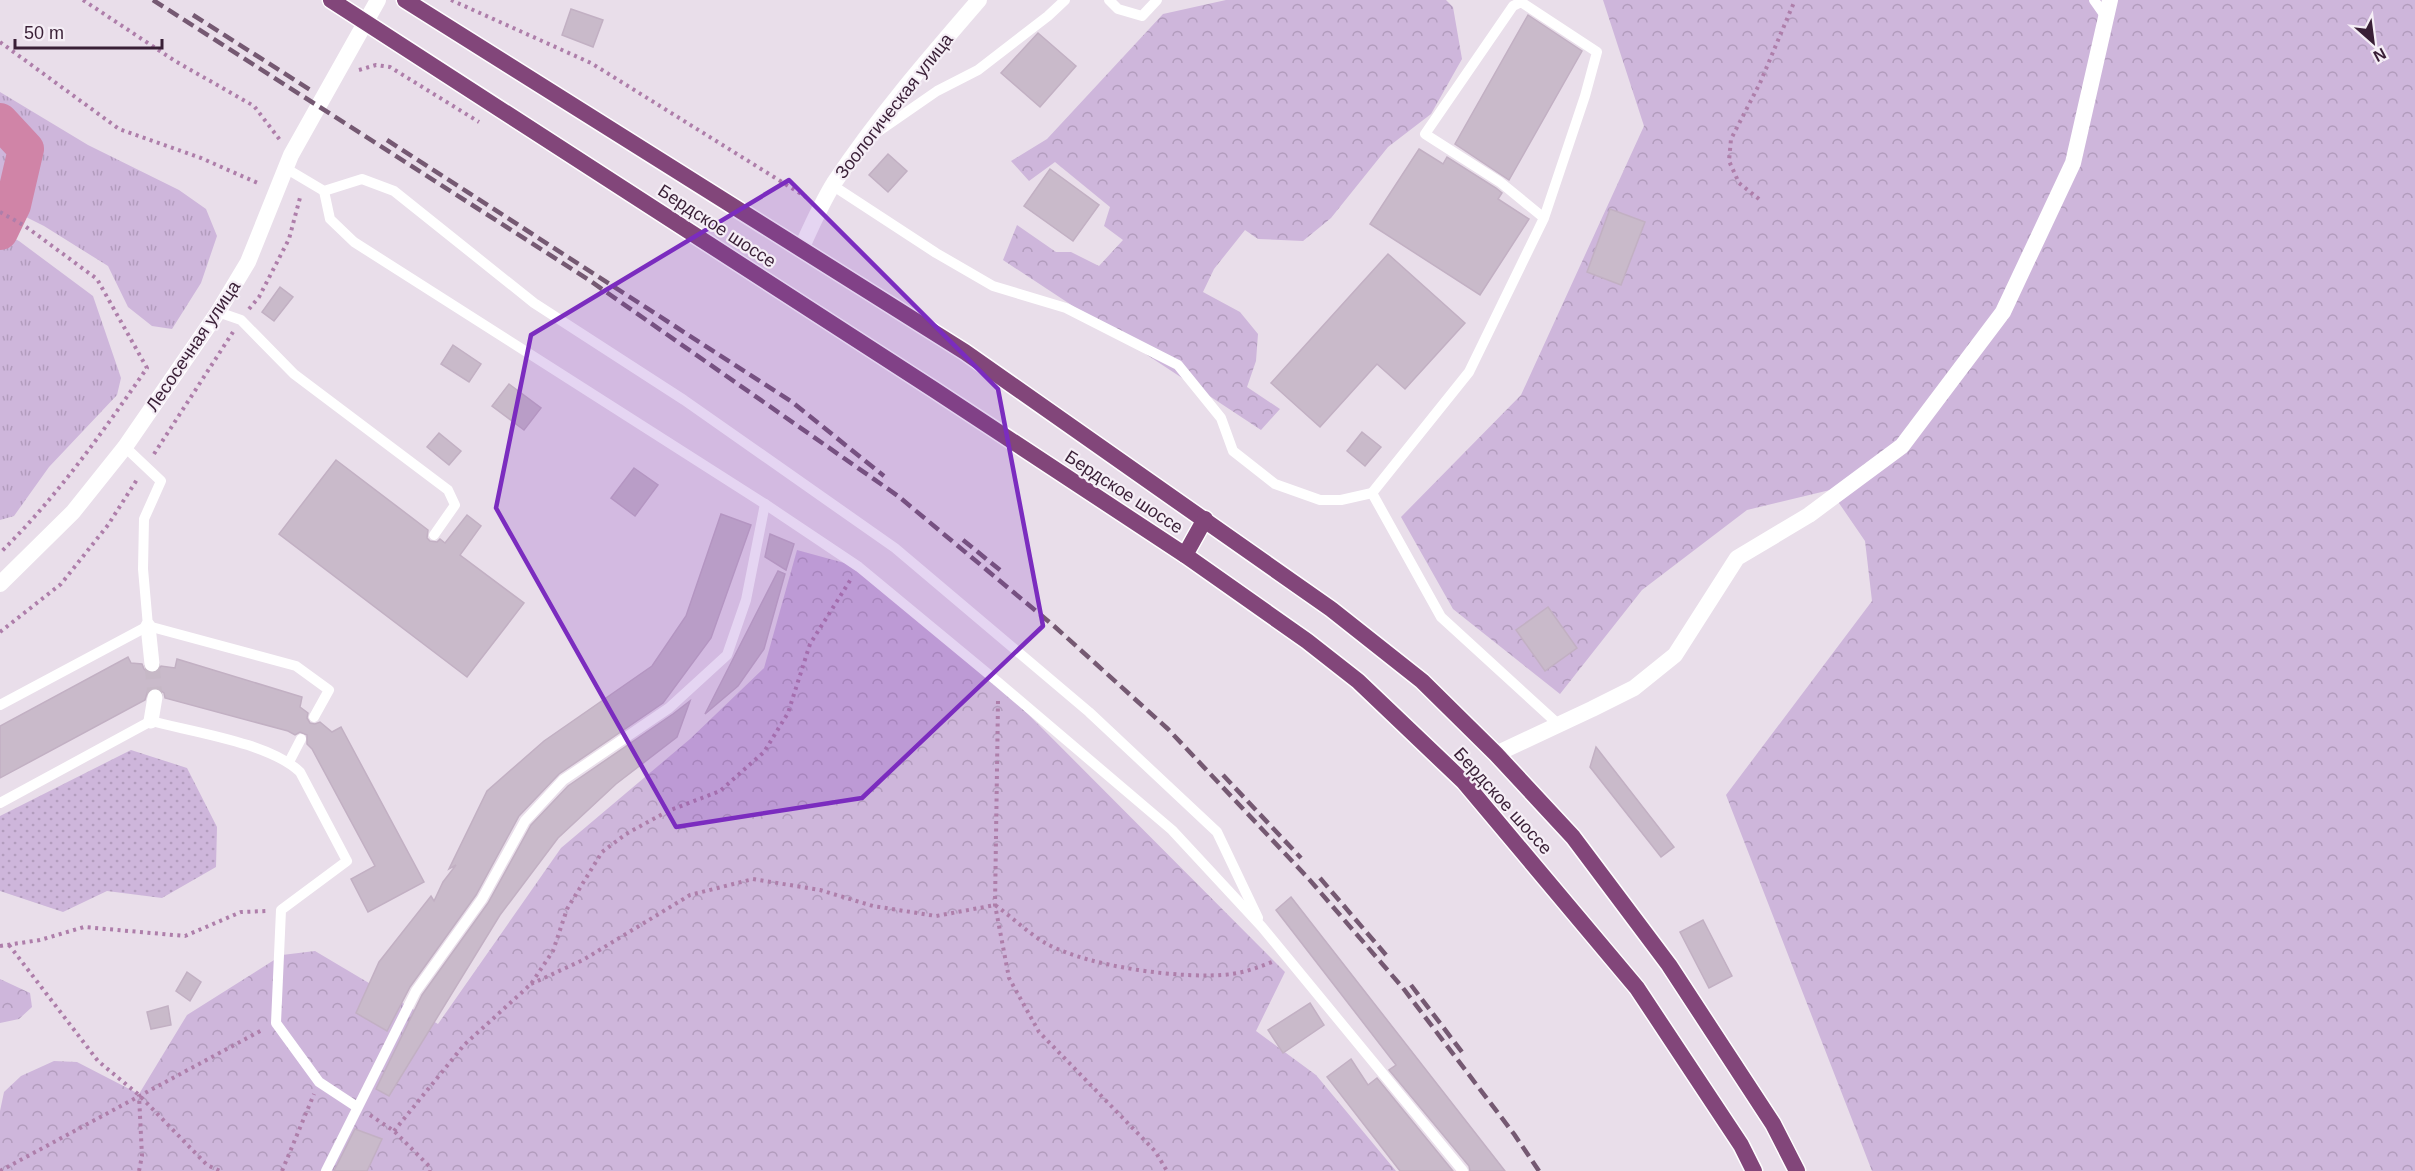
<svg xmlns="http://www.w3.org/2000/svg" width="2415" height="1171" font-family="Arial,sans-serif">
<defs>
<pattern id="grass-tufts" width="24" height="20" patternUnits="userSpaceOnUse" patternTransform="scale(1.5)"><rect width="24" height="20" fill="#ceb6db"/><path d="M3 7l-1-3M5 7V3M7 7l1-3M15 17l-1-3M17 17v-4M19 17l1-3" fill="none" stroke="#b29cbd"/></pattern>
<pattern id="forest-crowns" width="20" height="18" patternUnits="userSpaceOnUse" patternTransform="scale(1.5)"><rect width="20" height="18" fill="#ceb6db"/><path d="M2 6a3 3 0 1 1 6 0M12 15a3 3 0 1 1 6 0" fill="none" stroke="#b29cbd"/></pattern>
<pattern id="park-dots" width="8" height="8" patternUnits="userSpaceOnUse" patternTransform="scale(1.5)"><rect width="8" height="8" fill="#ceb6db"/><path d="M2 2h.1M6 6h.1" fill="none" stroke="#b29cbd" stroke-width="1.8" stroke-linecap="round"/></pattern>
</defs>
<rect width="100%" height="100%" fill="#e9deea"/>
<!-- grass -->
<g fill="url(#grass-tufts)">
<polygon points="0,92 88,145 179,190 206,209 217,236 201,283 172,329 152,326 128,307 108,266 44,226 0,204"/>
<polygon points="0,231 19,241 93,296 121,378 117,395 49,467 14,516 0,520"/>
</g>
<!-- forest -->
<g fill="url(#forest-crowns)">
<polygon points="1226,0 1446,0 1453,7 1462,59 1431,114 1388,147 1331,218 1303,241 1258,239 1245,230 1214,269 1203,292 1240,312 1258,334 1256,361 1247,387 1280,409 1261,430 1003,260 1017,225 1056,252 1071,252 1099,266 1123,240 1104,226 1110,207 1055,162 1029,181 1011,161 1047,139 1163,14"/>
<polygon points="1603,0 2415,0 2415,1171 1872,1171 1726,795 1872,601 1865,541 1830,490 1747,510 1642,590 1560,694 1453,609 1401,517 1521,395 1644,126"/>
<polygon points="797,550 859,567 1015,701 1285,972 1256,1031 1316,1075 1396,1171 0,1171 0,1111 4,1092 21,1076 54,1061 77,1062 139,1094 187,1015 282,955 315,951 438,1024 561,848 690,739 764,668"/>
<polygon points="0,979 30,993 32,1007 19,1019 0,1023"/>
</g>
<!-- park -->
<polygon fill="url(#park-dots)" points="131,750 187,768 217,827 216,867 162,898 107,891 63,912 0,891 0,816"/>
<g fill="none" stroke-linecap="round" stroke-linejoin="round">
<!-- river -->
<polyline stroke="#d084a7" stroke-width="36" points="0,121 26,149 13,205 0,232"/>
</g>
<!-- building -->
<g fill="#c9baca" stroke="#c2b0c3" stroke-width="1.5">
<polygon points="571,9 603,20 593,47 562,35"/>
<polygon points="1528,15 1582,51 1509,180 1455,144"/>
<polygon points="1038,33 1076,66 1040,107 1001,73"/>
<polygon points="1419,149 1443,164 1447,157 1496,188 1502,193 1498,199 1529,219 1480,295 1370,224"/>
<polygon points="888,154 907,171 888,192 869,175"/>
<polygon points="1050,169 1099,205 1073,241 1024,206"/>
<polygon points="1610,209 1645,222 1621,285 1587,272"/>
<polygon points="1388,254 1465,323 1405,389 1377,364 1320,427 1271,383"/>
<polygon points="280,287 293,297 274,321 262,312"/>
<polygon points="453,345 481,364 469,382 441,364"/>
<polygon points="509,384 541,408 524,430 492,406"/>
<polygon points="1362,432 1381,447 1365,466 1347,451"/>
<polygon points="439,433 461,451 449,465 427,447"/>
<polygon points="336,460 428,530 427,538 430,541 437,542 440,539 445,543 467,515 481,526 460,555 524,603 467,677 279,534"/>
<polygon points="634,468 658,485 635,516 611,498"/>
<polygon points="721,514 751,525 711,638 663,703 559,774 519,816 476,895 410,987 387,1031 356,1013 379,962 431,896 434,901 443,882 456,865 449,869 487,791 544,741 652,666 686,616"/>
<polygon points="770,534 794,544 786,570 765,557"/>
<polygon points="778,571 785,574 764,649 738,686 705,714"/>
<polygon points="1548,607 1577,648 1545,671 1516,630"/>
<polygon points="128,657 131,663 142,664 144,669 149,673 157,672 161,666 175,668 177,659 302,697 300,707 308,713 307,718 310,723 315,724 320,722 332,732 341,727 424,882 368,912 351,879 375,866 312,749 307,744 307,735 300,732 295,735 288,731 165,698 164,693 157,688 148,690 145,700 0,778 0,726"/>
<polygon points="690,701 677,737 616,784 558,838 500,915 389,1096 376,1089 422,995 488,903 531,825 568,786 673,714"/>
<polygon points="1596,747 1674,847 1661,857 1590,767"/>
<polygon points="1291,897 1505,1171 1470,1171 1469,1166 1389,1070 1396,1065 1276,910"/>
<polygon points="1703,920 1732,976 1709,988 1680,932"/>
<polygon points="187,972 201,982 190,1001 176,991"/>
<polygon points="1310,1003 1324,1025 1283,1053 1268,1030"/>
<polygon points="168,1006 171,1025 151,1029 147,1012"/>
<polygon points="1351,1059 1368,1085 1377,1078 1453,1171 1400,1171 1327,1077"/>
<polygon points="355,1129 382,1139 367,1171 334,1171"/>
</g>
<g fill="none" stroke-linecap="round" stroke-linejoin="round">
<!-- pedestrian-tunnel -->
<polyline stroke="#c6b8c6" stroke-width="15" stroke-dasharray="15 8" stroke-linecap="butt" points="152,664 155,697"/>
<defs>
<g id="trunk">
<polyline points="331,0 933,389 1185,555 1307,641 1358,681 1464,782 1637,988 1741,1145 1754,1171"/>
<polyline points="405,0 965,352 1331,609 1422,681 1496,754 1573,837 1669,965 1773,1124 1797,1171"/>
<polyline points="1185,555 1205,519"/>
</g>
</defs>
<!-- trunk casing -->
<use href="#trunk" stroke="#fff" stroke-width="19"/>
<!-- path -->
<g stroke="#ae7eaa" stroke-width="4" stroke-dasharray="3 4.5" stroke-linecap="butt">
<polyline points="83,0 175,61 254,106 280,140"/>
<polyline points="451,0 591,63 806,197"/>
<polyline points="0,42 119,129 201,158 260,184"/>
<polyline points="359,70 376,65 390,67 479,122"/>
<polyline points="1759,199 1739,183 1729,161 1731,139 1760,83 1795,0"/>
<path d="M 0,212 L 25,226 L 97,279 L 147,368 C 102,433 57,497 0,553"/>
<polyline points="249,309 259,297 289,239 301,194"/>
<polyline points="154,454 233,332"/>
<polyline points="0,632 61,584 108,525 138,478"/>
<polyline points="998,701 995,905 1009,978 1039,1032 1155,1151 1167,1171"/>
<polyline points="9,945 98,1061 139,1095 207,1165 220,1171"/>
<polyline points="0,946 40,940 84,927 185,936 241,912 267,911"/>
<path d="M 531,984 L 583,960 L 690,895 L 753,879 L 820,890 L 873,906 L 936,916 L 995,905 C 1012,917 1029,934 1047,944 C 1090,967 1184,980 1232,974 C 1246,972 1259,967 1272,962"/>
<polyline points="370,1115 394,1131 429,1166 430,1171"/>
<polyline points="394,1131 464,1045 531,984 553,951 567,909 602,852 626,834 668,811 720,791 764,752 788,713 810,644 851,579"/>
<polyline points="0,1171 264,1029"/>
<polyline points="139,1171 142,1156 139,1095"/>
<polyline points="282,1171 314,1094"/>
</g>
<!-- service -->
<g stroke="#fff" stroke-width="10">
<polyline points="1109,0 1118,9 1142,16 1157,0"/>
<polyline points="2094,0 2106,17"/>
<polyline points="872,136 937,91 978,70 1048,16 1065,0"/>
<polyline points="292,172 324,191 362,179 394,191 534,303 684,400 895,548 1089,712 1217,832 1258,918"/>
<polyline points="832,185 936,253 993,286 1066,308 1178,365 1221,418 1233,451 1275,484 1320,500 1341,500 1372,493"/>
<polyline points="324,191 330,219 354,242 765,504 859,567 998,682 1172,830 1262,927 1463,1171"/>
<polyline points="1544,218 1585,96 1597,52 1521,2 1513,6 1425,134 1500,182 1544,218 1469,372 1372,493 1441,617 1558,724"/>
<polyline points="218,312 241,320 294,374 448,490 455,505 434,535"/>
<polyline points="125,447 161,481 144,519 143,569 148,626 296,666 329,690 314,717"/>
<polyline points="0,705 148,626"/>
<polyline points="289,762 301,739"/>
<path d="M 0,803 L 151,721 C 193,732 270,743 300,772 L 347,861 L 281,910 L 276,1023 L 319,1082 L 357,1107"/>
<polyline points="326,1171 416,991 482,899 525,821 563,780 669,708 727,655 746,600 765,504"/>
</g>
<!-- pedestrian -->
<g stroke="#fff" stroke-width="15">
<polyline points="148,626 152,664"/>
<polyline points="151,721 155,697"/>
</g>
<!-- minor -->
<path stroke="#fff" stroke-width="16" d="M 801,249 C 811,227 821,204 834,183 C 877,118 928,59 979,0"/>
<!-- tertiary -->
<g stroke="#fff" stroke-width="16">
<polyline points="0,584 73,512 125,447 218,312 248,262 291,155 378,0"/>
<polyline points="1496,754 1592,709 1634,688 1675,655 1737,558 1809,515 1902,446 2003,312 2073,163 2110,0"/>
</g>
<!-- trunk -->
<use href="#trunk" stroke="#82467a" stroke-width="16"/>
<!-- rail -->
<g stroke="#755972" stroke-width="4.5" stroke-dasharray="12 6" stroke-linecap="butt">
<polyline points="153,0 589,280 898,496 1054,626 1168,729 1308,878 1403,988 1514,1134 1539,1171"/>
<polyline points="193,15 312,91"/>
<polyline points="387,140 792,402 884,476"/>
<polyline points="963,540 1000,570"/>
<polyline points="1223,775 1301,858"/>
<polyline points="1320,878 1386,955"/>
<polyline points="1411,985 1462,1052"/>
</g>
</g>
<!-- marked area -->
<path fill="#7b2cbf" fill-opacity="0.2" stroke="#7b2cbf" stroke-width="4.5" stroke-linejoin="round" d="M 789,180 L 998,389 L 1043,626 L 862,798 L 676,827 L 496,508 L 531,335 Z"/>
<g text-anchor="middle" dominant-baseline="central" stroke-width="4.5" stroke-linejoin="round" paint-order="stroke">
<!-- street labels -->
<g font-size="18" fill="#391f36" stroke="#f5eef6">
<text transform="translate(894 106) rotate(-52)">Зоологическая улица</text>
<text transform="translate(717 226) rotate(33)">Бердское шоссе</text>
<text transform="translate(193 346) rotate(-56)">Лесосечная улица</text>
<text transform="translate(1124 492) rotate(33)">Бердское шоссе</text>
<text transform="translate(1503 801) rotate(48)">Бердское шоссе</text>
</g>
</g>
<!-- north arrow -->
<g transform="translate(2373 42) rotate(152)" stroke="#f5eef6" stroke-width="4.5" paint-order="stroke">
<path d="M0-4.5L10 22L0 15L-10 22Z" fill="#391f36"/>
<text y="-9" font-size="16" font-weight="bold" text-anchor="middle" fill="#391f36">N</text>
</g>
<!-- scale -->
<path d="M15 39v9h147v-9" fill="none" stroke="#391f36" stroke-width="3"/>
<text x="24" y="39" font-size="18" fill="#391f36" stroke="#f5eef6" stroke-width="4.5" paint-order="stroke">50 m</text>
</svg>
